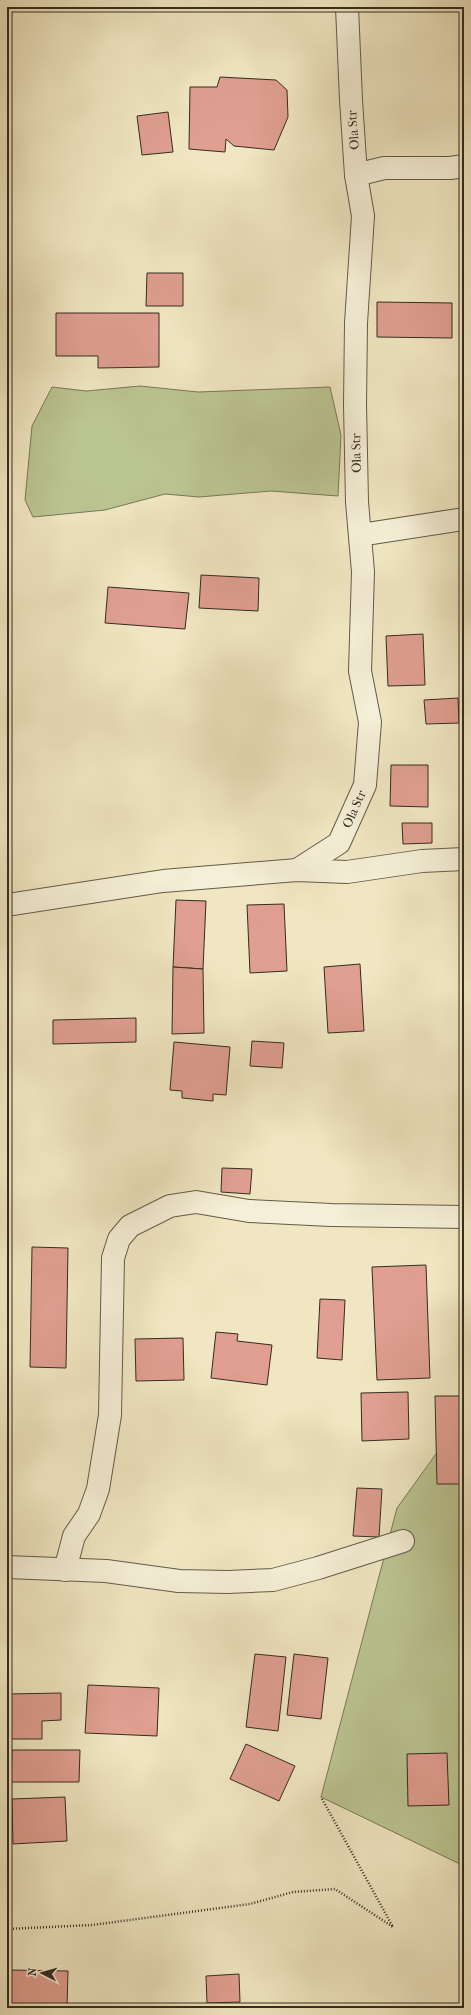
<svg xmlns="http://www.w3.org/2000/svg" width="471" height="2015" font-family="'IM FELL French Canon',serif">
<rect width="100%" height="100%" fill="#f0e7c2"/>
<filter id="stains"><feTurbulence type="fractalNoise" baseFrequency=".005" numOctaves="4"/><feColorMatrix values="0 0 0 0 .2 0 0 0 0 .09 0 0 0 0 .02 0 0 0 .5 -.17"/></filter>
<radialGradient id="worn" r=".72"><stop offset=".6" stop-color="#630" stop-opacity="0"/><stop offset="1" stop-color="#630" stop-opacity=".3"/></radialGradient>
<!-- green -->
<g fill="#bbc592" stroke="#78785a">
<polygon points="140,386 198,392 330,387 341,435 338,496 271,491 199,497 165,494 105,510 33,517 25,500 32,426 52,387 86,391"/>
<polygon points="464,1415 464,1866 321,1797 397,1508"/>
</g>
<!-- building -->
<g fill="#e09f91" stroke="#342c21">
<polygon points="220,77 276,80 287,90 288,117 274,150 234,146 226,139 225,152 189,149 190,87 217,87"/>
<polygon points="168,112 173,152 142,155 137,116"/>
<polygon points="147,273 183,273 183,306 146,306"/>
<polygon points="463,286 464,286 464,320"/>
<polygon points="377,302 452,303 452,338 377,337"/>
<polygon points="56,313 159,313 159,367 98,368 98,356 56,356"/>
<polygon points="201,575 259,578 258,611 199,608"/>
<polygon points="108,587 189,593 185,629 105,623"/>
<polygon points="423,634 425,685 388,686 386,636"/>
<polygon points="458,698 459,723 426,724 424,700"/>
<polygon points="391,765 428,765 428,807 390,806"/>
<polygon points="402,823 432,823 432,843 403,844"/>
<polygon points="176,900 206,901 203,969 173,967"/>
<polygon points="284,904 287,971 250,973 247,905"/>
<polygon points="360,964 364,1031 328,1033 324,967"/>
<polygon points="173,967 203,969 204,1033 172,1034"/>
<polygon points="136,1018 136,1042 53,1044 53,1020"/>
<polygon points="252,1041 284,1043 282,1068 250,1066"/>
<polygon points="174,1042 230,1047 226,1095 213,1094 213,1101 182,1098 182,1091 170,1090"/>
<polygon points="222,1168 252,1169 250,1194 221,1192"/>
<polygon points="32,1247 68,1248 66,1368 30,1367"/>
<polygon points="426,1265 430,1378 377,1380 372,1267"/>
<polygon points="320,1299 345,1300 342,1360 317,1358"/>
<polygon points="216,1332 238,1334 237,1341 272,1345 267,1385 211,1378"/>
<polygon points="183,1338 184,1380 136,1381 135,1339"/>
<polygon points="408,1392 409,1439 362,1441 361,1393"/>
<polygon points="435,1396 464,1396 464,1484 437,1484"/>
<polygon points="357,1488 382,1489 379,1537 353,1536"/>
<polygon points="255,1654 286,1657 278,1731 246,1727"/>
<polygon points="294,1654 328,1658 321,1719 287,1715"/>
<polygon points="88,1685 159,1688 157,1736 85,1733"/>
<polygon points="61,1693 61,1720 42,1721 42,1739 10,1739 9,1694"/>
<polygon points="246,1744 295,1766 279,1801 230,1779"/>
<polygon points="12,1750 80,1750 79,1782 11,1782"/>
<polygon points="447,1753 449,1805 408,1806 407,1754"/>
<polygon points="65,1797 67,1841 13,1844 12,1799"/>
<polygon points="9,1970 68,1971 67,2008 8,2008"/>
<polygon points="239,1974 240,2002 207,2003 206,1976"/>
</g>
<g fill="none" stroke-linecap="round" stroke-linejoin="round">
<defs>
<g id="minor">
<polyline points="356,175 384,168 450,168 464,166"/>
<polyline points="360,535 464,519"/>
<polyline points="297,870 339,843 365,785 370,722 360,671 363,572 357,502 355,405 356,323 363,216 356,175 351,100 347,7"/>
<polyline points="7,905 163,881 297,870 347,872 422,861 464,859"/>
<polyline points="7,1567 106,1571 179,1581 228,1582 273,1580 318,1568 403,1541"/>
<polyline points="65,1570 74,1536 89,1514 98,1489 110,1415 113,1258 119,1239 130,1226 170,1206 196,1202 249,1211 331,1215 464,1217"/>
</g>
</defs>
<!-- minor casing -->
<use href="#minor" stroke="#635b49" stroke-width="24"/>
<!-- path -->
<polyline stroke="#342c21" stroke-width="2.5" stroke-dasharray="1 2" stroke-linecap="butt" points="7,1929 92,1925 250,1904 293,1892 335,1889 393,1927 321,1797"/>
<!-- minor -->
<use href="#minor" stroke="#f5efd7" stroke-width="22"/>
</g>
<g text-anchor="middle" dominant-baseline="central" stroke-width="3.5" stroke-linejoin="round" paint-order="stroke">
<!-- street labels -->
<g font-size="13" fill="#342c21" stroke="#f5efd7">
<text transform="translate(353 130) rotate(-94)">Ola Str</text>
<text transform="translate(356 453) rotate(-91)">Ola Str</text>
<text transform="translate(354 809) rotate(-66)">Ola Str</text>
</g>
</g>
<!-- margin -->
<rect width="471" height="2015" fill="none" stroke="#f0e7c2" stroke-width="24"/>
<rect x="8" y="8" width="455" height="1999" fill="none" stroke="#342c21" stroke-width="2"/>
<rect x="12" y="12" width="447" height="1991" fill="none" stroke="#342c21"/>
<!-- north arrow -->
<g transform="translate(42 1973) rotate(276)" stroke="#f5efd7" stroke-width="3" paint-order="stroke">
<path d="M0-3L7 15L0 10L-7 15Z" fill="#342c21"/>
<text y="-6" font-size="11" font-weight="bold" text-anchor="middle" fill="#342c21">N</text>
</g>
<rect width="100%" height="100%" filter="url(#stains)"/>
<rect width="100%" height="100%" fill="url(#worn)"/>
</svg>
